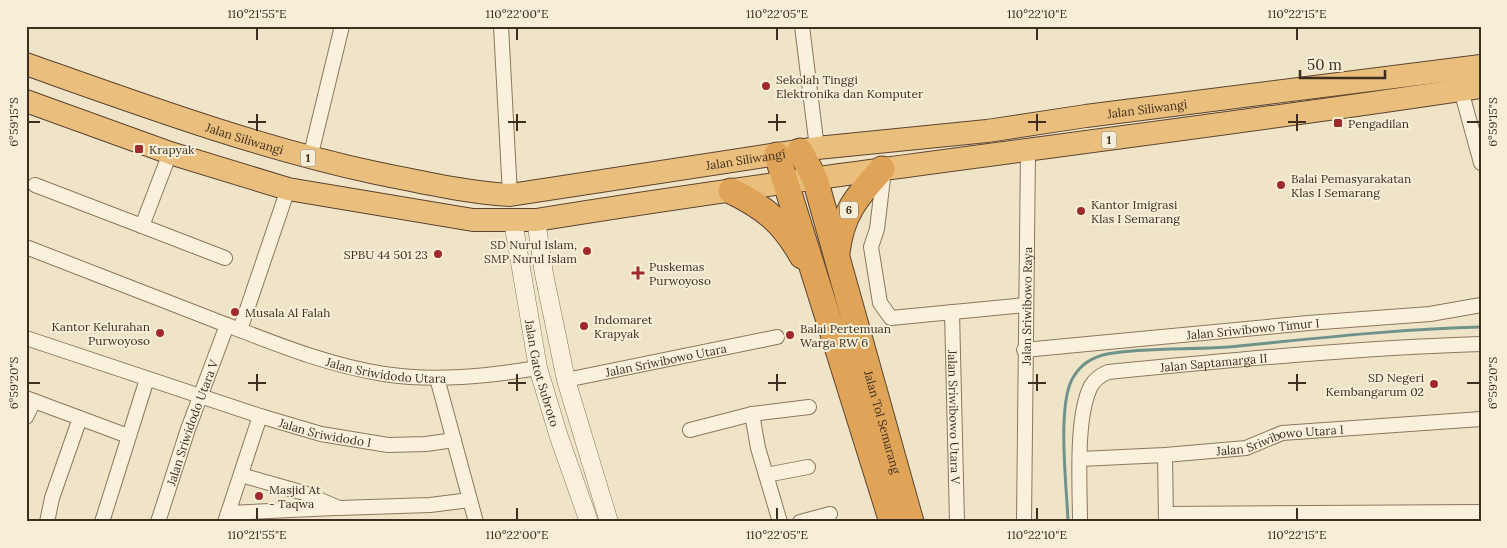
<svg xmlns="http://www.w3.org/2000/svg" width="1507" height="548" font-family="Lora,serif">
<rect width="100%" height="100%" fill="#f0e4c8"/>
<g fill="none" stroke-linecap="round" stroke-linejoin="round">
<!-- stream -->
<path stroke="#6f938a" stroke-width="3" d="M 1068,522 C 1067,488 1056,402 1074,376 C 1082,363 1093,357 1107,354 C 1147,347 1188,350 1228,347 C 1312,339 1396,329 1481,327"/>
<defs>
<g id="minor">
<polyline points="501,26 510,195"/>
<polyline points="802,26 817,148"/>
<polyline points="1461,90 1481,163"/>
<polyline points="170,153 142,226 225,258"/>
<polyline points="310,158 342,26"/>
<polyline points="884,170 877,229 871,247 880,303 891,318 1025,305"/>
<polyline points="35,185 142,226"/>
<path id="s1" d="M 26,247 C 89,271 151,296 214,320 C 269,341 325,365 384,374 C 436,382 487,376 538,368"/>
<path id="s2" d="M 952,312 L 957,522"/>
<polyline points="240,330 288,189"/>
<path id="s3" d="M 26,338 L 260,416 L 321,434 L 388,445 L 426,444 L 454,440"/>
<path id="s4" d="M 1024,350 L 1308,323 L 1430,314 L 1481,305"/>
<polyline points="437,378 476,522"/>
<path id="s5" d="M 566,380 L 777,337"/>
<polyline points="26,398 128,436"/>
<polyline points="752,414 758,448 780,522"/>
<polyline points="26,417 34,401"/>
<polyline points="690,430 752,414 809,407"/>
<polyline points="1165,455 1166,522"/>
<path id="s6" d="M 1080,459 L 1165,455 L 1246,448 L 1282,433 L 1481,419"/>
<polyline points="241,475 304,493 339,508 430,505 470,500"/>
<polyline points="766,475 808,467"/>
<polyline points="228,513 335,508"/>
<polyline points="1166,514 1481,512"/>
<polyline points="47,522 52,498 80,418"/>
<polyline points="102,522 147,379"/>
<path id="s7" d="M 158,522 L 188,429 L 227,325"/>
<polyline points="225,522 260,416"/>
<polyline points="800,522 830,514"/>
<path id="s8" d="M 1024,522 L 1028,150"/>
<path id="s9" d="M 1080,522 C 1080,487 1075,417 1091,386 C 1095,379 1101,375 1108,372 C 1232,360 1356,348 1481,344"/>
</g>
<g id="tertiary">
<polyline points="536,220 544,274 566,380 609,522"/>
<path id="s10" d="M 513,221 L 538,368 L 559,437 L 589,522"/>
</g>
<g id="trunk">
<path id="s11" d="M 26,64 C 142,105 256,147 376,173 C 421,182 464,192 510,195 L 817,148 L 987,131 L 1086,116 L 1481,66"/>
<path d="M 26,101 L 170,153 L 288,189 L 473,220 L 536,220 C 850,169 1166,135 1481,87"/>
</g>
<g id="motorway">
<path id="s12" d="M 800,151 L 815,179 L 911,522"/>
<polyline points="777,155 892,522"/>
<path d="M 731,191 C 764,207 783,222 802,256"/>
<path d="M 837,253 C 841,215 857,196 882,169"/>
</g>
</defs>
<!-- minor casing -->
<use href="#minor" stroke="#8d765c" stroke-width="16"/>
<!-- tertiary casing -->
<use href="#tertiary" stroke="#8d765c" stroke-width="19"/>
<!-- trunk casing -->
<use href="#trunk" stroke="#5b4430" stroke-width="24"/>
<!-- motorway casing -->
<use href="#motorway" stroke="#5b4430" stroke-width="27"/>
<!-- minor -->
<use href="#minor" stroke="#faf1dc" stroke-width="14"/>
<!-- tertiary -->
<use href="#tertiary" stroke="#faf1dc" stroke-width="18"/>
<!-- trunk -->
<use href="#trunk" stroke="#eabe7c" stroke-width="22"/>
<!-- motorway -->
<use href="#motorway" stroke="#e0a458" stroke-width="25"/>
</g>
<!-- ticks -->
<path fill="none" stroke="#3d2e20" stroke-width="2" d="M 257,28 L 257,40M 517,28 L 517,40M 777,28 L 777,40M 1037,28 L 1037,40M 1297,28 L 1297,40M 257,114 L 257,131M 517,114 L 517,131M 777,114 L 777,131M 1037,114 L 1037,131M 1297,114 L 1297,131M 28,122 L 40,122M 248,122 L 266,122M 508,122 L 526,122M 768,122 L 786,122M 1028,122 L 1046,122M 1288,122 L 1306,122M 1467,122 L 1480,122M 257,374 L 257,391M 517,374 L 517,391M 777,374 L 777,391M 1037,374 L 1037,391M 1297,374 L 1297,391M 28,383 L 40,383M 248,383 L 266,383M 508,383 L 526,383M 768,383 L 786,383M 1028,383 L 1046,383M 1288,383 L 1306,383M 1467,383 L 1480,383M 257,508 L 257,520M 517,508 L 517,520M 777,508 L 777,520M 1037,508 L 1037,520M 1297,508 L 1297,520"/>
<!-- markers -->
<g fill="#9e2a2b" stroke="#f7eed8" stroke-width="2">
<circle cx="766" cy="86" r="5"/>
<rect x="1333" y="118" width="10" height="10" rx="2.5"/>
<rect x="134" y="144" width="10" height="10" rx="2.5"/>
<circle cx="1281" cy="185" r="5"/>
<circle cx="1081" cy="211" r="5"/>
<circle cx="587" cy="251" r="5"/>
<circle cx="438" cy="254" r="5"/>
<path d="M635.5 265.5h5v5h5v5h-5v5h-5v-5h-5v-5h5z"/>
<circle cx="235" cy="312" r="5"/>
<circle cx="584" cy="326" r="5"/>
<circle cx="160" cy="333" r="5"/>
<circle cx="790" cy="335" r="5"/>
<circle cx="1434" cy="384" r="5"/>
<circle cx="259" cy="496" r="5"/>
</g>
<g text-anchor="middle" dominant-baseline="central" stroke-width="4" stroke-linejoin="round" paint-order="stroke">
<!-- shield labels -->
<g fill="#f7eed8" stroke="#756857" stroke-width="1">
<rect x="1101.5" y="131.5" width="15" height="17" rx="4"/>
<rect x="300.5" y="149.5" width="15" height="17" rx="4"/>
<rect x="840" y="201.5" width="18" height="17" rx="4"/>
</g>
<g font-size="11" font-weight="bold" fill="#3d2e20">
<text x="1109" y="140">1</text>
<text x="308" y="158">1</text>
<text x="849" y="210">6</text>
</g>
<!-- poi labels -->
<g font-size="12" fill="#3d2e20" stroke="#f7eed8" text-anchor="start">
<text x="776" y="79">Sekolah Tinggi<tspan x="776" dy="14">Elektronika dan Komputer</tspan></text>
<text x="1348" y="123">Pengadilan</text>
<text x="149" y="149">Krapyak</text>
<text x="1291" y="178">Balai Pemasyarakatan<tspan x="1291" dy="14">Klas I Semarang</tspan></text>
<text x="1091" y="204">Kantor Imigrasi<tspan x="1091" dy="14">Klas I Semarang</tspan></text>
<text x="577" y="244" text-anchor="end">SD Nurul Islam,<tspan x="577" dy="14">SMP Nurul Islam</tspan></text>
<text x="428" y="254" text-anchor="end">SPBU 44 501 23</text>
<text x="649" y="266">Puskemas<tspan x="649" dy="14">Purwoyoso</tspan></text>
<text x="245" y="312">Musala Al Falah</text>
<text x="594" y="319">Indomaret<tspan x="594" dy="14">Krapyak</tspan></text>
<text x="150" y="326" text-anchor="end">Kantor Kelurahan<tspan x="150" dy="14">Purwoyoso</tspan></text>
<text x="800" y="328">Balai Pertemuan<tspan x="800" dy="14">Warga RW 6</tspan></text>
<text x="1424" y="377" text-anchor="end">SD Negeri<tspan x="1424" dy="14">Kembangarum 02</tspan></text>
<text x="269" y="489">Masjid At<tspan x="269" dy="14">- Taqwa</tspan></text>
</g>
<!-- street labels -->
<g font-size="12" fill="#3d2e20" stroke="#f7eed8">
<text stroke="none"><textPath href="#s11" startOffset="1146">Jalan Siliwangi</textPath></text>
<text stroke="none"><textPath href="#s11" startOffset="231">Jalan Siliwangi</textPath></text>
<text stroke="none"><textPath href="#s11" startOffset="741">Jalan Siliwangi</textPath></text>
<text stroke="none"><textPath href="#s8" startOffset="216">Jalan Sriwibowo Raya</textPath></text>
<text stroke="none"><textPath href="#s4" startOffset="230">Jalan Sriwibowo Timur I</textPath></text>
<text stroke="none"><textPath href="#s5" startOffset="102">Jalan Sriwibowo Utara</textPath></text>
<text stroke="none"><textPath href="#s9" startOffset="266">Jalan Saptamarga II</textPath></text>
<text stroke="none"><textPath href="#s1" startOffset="382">Jalan Sriwidodo Utara</textPath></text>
<text stroke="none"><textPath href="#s10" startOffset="155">Jalan Gatot Subroto</textPath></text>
<text stroke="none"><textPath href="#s2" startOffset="105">Jalan Sriwibowo Utara V</textPath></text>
<text stroke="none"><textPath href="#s12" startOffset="284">Jalan Tol Semarang</textPath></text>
<text stroke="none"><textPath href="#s7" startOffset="105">Jalan Sriwidodo Utara V</textPath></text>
<text stroke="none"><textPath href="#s3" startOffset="314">Jalan Sriwidodo I</textPath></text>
<text stroke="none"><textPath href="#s6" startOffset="202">Jalan Sriwibowo Utara I</textPath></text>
</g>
</g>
<!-- border -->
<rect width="1507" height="548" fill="none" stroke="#f7eed8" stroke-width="55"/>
<!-- scale -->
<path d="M1300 70v8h85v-8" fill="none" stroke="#3d2e20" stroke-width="2.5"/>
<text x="1307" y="70" font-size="15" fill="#3d2e20" stroke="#f7eed8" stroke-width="4" paint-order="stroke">50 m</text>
<rect x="28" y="28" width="1452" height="492" fill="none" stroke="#3d2e20" stroke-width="2"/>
<g font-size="12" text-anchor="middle" fill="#3d2e20">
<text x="257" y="18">110°21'55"E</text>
<text x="517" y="18">110°22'00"E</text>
<text x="777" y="18">110°22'05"E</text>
<text x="1037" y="18">110°22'10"E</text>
<text x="1297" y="18">110°22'15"E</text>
<text transform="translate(14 122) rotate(-90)" y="4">6°59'15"S</text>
<text transform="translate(1493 122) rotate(-90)" y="4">6°59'15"S</text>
<text transform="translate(14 383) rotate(-90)" y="4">6°59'20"S</text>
<text transform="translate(1493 383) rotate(-90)" y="4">6°59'20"S</text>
<text x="257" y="539">110°21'55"E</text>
<text x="517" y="539">110°22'00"E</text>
<text x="777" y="539">110°22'05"E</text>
<text x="1037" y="539">110°22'10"E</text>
<text x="1297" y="539">110°22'15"E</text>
</g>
</svg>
